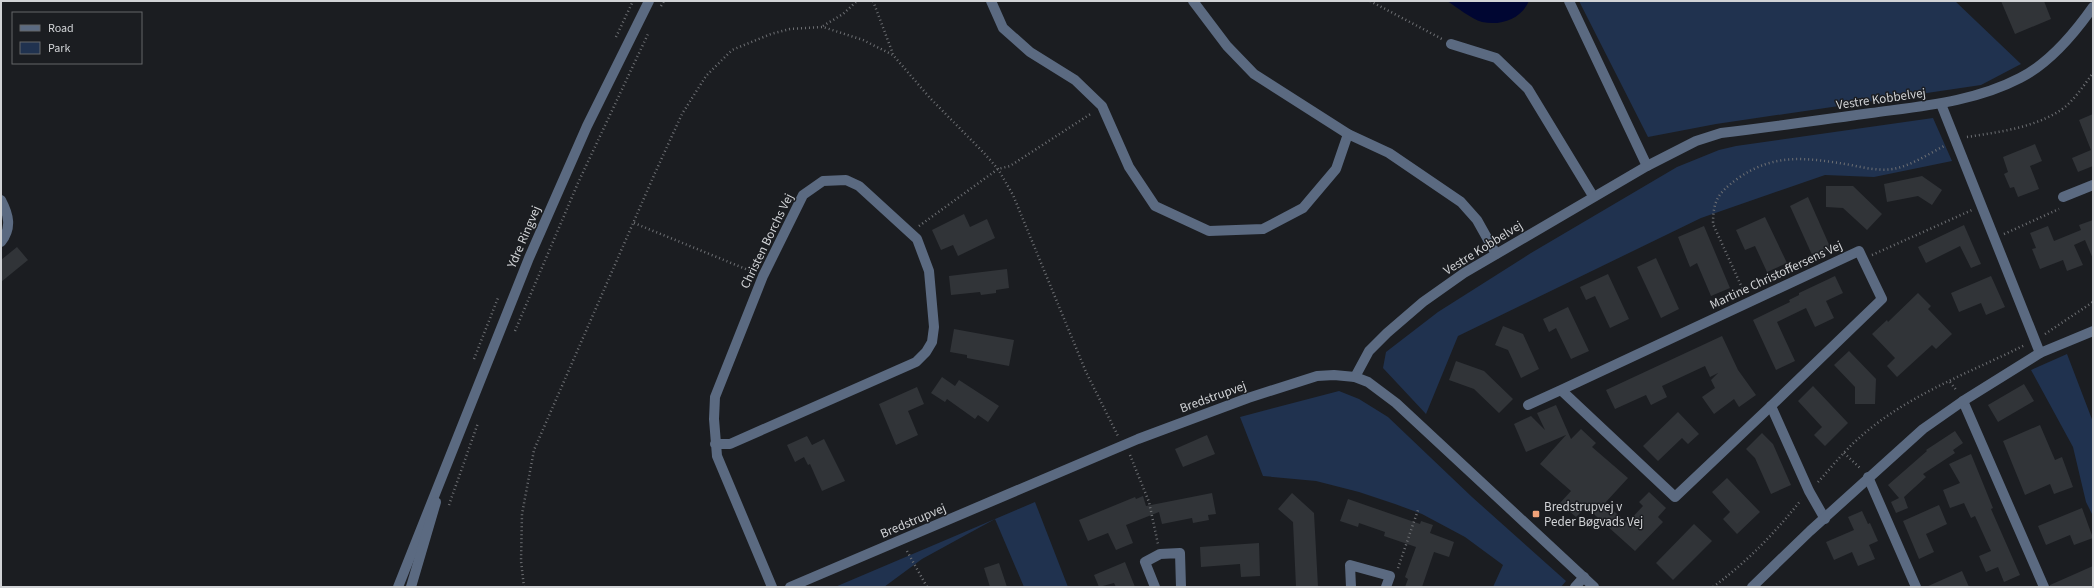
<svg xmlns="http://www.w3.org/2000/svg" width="2094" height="588" font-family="'Source Sans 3',sans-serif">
<rect width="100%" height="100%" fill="#1b1d21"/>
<!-- green -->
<g fill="#20324f">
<polygon points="1579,1 1955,1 2021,64 1981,85 1716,124 1648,137"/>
<polygon points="1933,118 1952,161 1874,177 1825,175 1701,218 1458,336 1426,414 1383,368 1386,352 1438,312 1531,253 1677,167 1719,150 1736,146"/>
<polygon points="2067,354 2093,422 2093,516 2086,502 2073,447 2031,370"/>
<polygon points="1339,391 1359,399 1388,417 1472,497 1566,581 1561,587 1493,587 1503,565 1465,537 1422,514 1395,504 1359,492 1316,481 1263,476 1240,417"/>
<polygon points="1035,502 1068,587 1024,587 995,519 922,559 884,587 835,587"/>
</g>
<!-- water -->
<path fill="#000632" d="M 1447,1 L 1529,1 C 1521,19 1501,26 1482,22 C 1471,19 1457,7 1447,1 Z"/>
<!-- building -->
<g fill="#313438">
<polygon points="2001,1 2044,1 2051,19 2015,34"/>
<polygon points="2093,114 2093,166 2078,172 2072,158 2091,150 2079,120"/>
<polygon points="2035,144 2042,161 2030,166 2039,189 2018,197 2014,187 2010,188 2004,174 2008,172 2003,157"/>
<polygon points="1922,176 1942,190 1932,205 1918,196 1887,202 1884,184"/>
<polygon points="1826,186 1853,186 1882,214 1867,230 1843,208 1826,207"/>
<polygon points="1808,197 1831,249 1813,257 1790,206"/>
<polygon points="964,214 970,227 987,219 995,238 958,256 953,245 941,250 932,230"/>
<polygon points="1765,217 1787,263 1767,272 1755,246 1745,250 1736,230"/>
<polygon points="2093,220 2093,259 2085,240 2074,245 2083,265 2067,271 2063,260 2040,269 2032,249 2036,248 2030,233 2048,226 2054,241 2081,230 2079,225"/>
<polygon points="1964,225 1981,264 1971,268 1960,246 1926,263 1918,247"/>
<polygon points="1704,226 1730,288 1711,296 1697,263 1690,267 1678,237"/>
<polygon points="17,247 28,260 1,282 1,260"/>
<polygon points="1656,258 1679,309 1661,318 1637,267"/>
<polygon points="1007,269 1009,288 996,290 996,293 981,295 980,292 951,295 949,276"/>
<polygon points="1608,274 1629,319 1610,328 1595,296 1586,300 1580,287"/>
<polygon points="1835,276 1843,293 1826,301 1834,318 1815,327 1806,308 1777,322 1795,361 1776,370 1753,320 1790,302 1789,300 1799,295 1799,293"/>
<polygon points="1991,276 2005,307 1986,315 1981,303 1959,312 1951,293"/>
<polygon points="1918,293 1931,306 1928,309 1952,334 1936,349 1932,345 1897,377 1887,366 1895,358 1872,334 1887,320 1888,322"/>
<polygon points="1568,307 1589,351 1571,359 1556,328 1549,332 1543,319"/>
<polygon points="1503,326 1523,334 1539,369 1521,378 1508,350 1495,345"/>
<polygon points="954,329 1014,340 1009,366 967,358 967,355 950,352"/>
<polygon points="1722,336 1738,370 1756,395 1739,407 1734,399 1714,414 1702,397 1715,388 1711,380 1718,373 1710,377 1705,366 1662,386 1667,397 1651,405 1646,395 1615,409 1606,390"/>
<polygon points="1849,351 1876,379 1875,404 1855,404 1855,387 1834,365"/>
<polygon points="1456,361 1484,371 1513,399 1499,413 1474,389 1449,380"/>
<polygon points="942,377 955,386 959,380 999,406 988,422 978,415 975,419 947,399 945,402 931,393"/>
<polygon points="2024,384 2034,401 1998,422 1988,405"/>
<polygon points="1813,386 1848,423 1825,446 1814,435 1822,427 1798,401"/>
<polygon points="917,387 924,404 908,411 918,435 896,445 879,404"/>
<polygon points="1556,405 1571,439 1581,429 1596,443 1592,447 1628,478 1605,503 1627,523 1643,506 1639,502 1649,492 1666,508 1658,517 1663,522 1635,551 1586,507 1576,517 1560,503 1571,491 1540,464 1566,435 1526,452 1514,424 1531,416 1545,430 1537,413"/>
<polygon points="1678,412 1699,434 1688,444 1682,438 1658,461 1643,446"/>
<polygon points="2040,425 2055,460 2062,457 2073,487 2054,494 2050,484 2025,495 2003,441"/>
<polygon points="1955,431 1963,443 1953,450 1955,453 1923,474 1926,477 1904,497 1908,508 1896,513 1891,502 1899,498 1888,485 1927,451 1926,450"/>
<polygon points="1762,433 1773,444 1791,485 1771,494 1755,458 1746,449"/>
<polygon points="1207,435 1215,454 1183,467 1175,449"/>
<polygon points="807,436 812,445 824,439 845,481 822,491 810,464 808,465 804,457 795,462 787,445"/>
<polygon points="1971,454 1993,508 1991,509 2020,575 2004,582 1998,567 1986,572 1979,556 1991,551 1975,516 1971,518 1964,503 1950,508 1943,490 1960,483 1949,464"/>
<polygon points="1727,478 1760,512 1737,534 1723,519 1730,512 1712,492"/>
<polygon points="1212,493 1216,514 1208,515 1209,520 1193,523 1192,518 1162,524 1159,512 1126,525 1133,543 1116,550 1108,533 1088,541 1079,520 1135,497 1136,499 1143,496 1146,506"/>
<polygon points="1292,493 1314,513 1318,587 1296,587 1293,522 1278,509"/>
<polygon points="1348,499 1420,524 1421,521 1433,525 1430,533 1454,542 1449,557 1434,552 1422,587 1405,587 1408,579 1405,577 1416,547 1384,536 1385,532 1359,523 1358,527 1340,521"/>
<polygon points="1939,505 1947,524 1926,534 1934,552 1919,559 1903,521"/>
<polygon points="2082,508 2093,538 2074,545 2070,535 2046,545 2038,526"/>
<polygon points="1862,511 1868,524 1870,523 1878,541 1869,545 1875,559 1858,566 1852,552 1834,560 1826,542 1854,530 1848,517"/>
<polygon points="1694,524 1712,541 1673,580 1656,563"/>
<polygon points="1259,543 1260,576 1241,577 1240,564 1201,567 1200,547"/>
<polygon points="1125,562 1135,587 1116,587 1114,583 1099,587 1094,575"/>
<polygon points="999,563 1007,587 990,587 984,568"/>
<polygon points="2093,566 2093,587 2050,587 2050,585"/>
<polygon points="1962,571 1969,587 1926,587"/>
</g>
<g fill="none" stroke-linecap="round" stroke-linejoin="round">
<!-- path -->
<g stroke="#6e7074" stroke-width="2.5" stroke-dasharray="1 3" stroke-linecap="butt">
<polyline points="873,1 893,54"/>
<polyline points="1370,1 1442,39"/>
<polyline points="661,6 664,1"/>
<polyline points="823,26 843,14 857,1"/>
<polyline points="616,37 633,1"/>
<path d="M 1967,137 C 1999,132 2033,128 2061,110 C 2074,101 2084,85 2093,73"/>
<polyline points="634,223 753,272"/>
<polyline points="919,226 998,169 1010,166 1092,113"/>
<polyline points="2004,234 2059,209"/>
<polyline points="1872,255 1972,210"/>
<path d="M 1744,292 L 1713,224 C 1713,201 1718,193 1737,179 C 1775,152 1808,158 1851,165 C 1865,168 1879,171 1893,169 C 1911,166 1930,153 1946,145"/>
<polyline points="515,331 578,183 648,34"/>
<polyline points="2045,334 2093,302"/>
<polyline points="474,359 498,298"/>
<polyline points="1950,382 1957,391"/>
<polyline points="1844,453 1860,468"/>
<polyline points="1130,455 1149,502 1158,544"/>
<path d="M 1818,482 C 1831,468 1843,452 1858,439 C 1905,396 1969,373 2025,345"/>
<polyline points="449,505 478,423"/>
<polyline points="907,551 927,587"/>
<polyline points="1398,568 1418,510"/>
<polyline points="524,587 521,561 522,514 534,450 655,173 682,114 706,76 732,50 771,34 790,29 823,27 863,40 893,55 930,98 984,153 998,169 1013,195 1086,372 1118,436"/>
<path d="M 1713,587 C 1748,561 1774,534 1801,500"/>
</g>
<!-- minor -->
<g stroke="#5b6a81" stroke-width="10">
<polyline points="991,1 1003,28 1030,52 1075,80 1102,106 1129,167 1155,206 1209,231 1263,229 1303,208 1336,169 1348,134"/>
<polyline points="1193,1 1227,46 1254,74 1348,134 1389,153 1461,202 1477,220 1496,254"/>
<polyline points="1569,1 1647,166"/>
<polyline points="1451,44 1496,58 1528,89 1593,196"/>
<polyline points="1941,104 2040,353"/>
<polyline points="2063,197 2093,185"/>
<path d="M 1,200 C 9,215 12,228 1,242"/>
<path d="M 1355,377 L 1369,351 L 1387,333 L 1423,302 L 1464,273 L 1647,166 L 1696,141 L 1721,133 C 1771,127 1821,120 1871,113 C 1922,106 1974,102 2020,78 C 2050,63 2074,34 2093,7"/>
<polyline points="1963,401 2044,587"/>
<polyline points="1528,405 1561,390 1859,251 1882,299 1771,406 1675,497 1561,390"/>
<polyline points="1771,406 1809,491 1825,519"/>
<polyline points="715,444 730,444 916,362 926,352 932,342 934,327 929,271 917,239 859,186 846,180 823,181 803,195 763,276 715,397 714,419 717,456 772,587"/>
<polyline points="1868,477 1916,587"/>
<polyline points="398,587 529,258 587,126 649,1"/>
<polyline points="411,587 436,502"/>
<polyline points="790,587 1138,439 1248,398 1317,376 1334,375 1355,377 1368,382 1396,403 1594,587"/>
<polyline points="1155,587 1145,562 1160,554 1180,553 1181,587"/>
<polyline points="1351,587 1350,565 1390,576 1386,587"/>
<polyline points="1575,587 1584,577"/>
<polyline points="1752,587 1810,531 1923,429 1963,401 2040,353 2093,331"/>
</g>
</g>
<!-- markers -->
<rect fill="#f0a279" stroke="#1b1d21" stroke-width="1.5" x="1532" y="510" width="8" height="8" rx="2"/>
<g text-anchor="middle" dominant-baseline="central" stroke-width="3" stroke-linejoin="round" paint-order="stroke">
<!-- street labels -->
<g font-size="13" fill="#d1d3d6" stroke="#1b1d21">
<text transform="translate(1881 99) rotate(-8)">Vestre Kobbelvej</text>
<text transform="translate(524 237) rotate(-67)">Ydre Ringvej</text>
<text transform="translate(767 241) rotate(-64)">Christen Borchs Vej</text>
<text transform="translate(1483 248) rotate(-32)">Vestre Kobbelvej</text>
<text transform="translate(1776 275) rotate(-25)">Martine Christoffersens Vej</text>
<text transform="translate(1213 397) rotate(-20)">Bredstrupvej</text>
<text transform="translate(913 521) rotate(-23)">Bredstrupvej</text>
</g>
<!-- poi labels -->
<g font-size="13" fill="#d1d3d6" stroke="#1b1d21" text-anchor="start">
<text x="1544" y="507">Bredstrupvej v<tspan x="1544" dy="15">Peder Bøgvads Vej</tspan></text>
</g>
</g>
<!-- border -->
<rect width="2094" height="588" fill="none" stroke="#d1d3d6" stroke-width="4"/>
<!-- legend -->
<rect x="12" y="12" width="130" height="52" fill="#1b1d21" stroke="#646669"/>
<rect x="20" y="25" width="20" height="6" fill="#5b6a81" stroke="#646669"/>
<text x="48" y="32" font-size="12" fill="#d1d3d6">Road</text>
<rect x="20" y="42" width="20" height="12" fill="#20324f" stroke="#646669"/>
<text x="48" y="52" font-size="12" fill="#d1d3d6">Park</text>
</svg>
